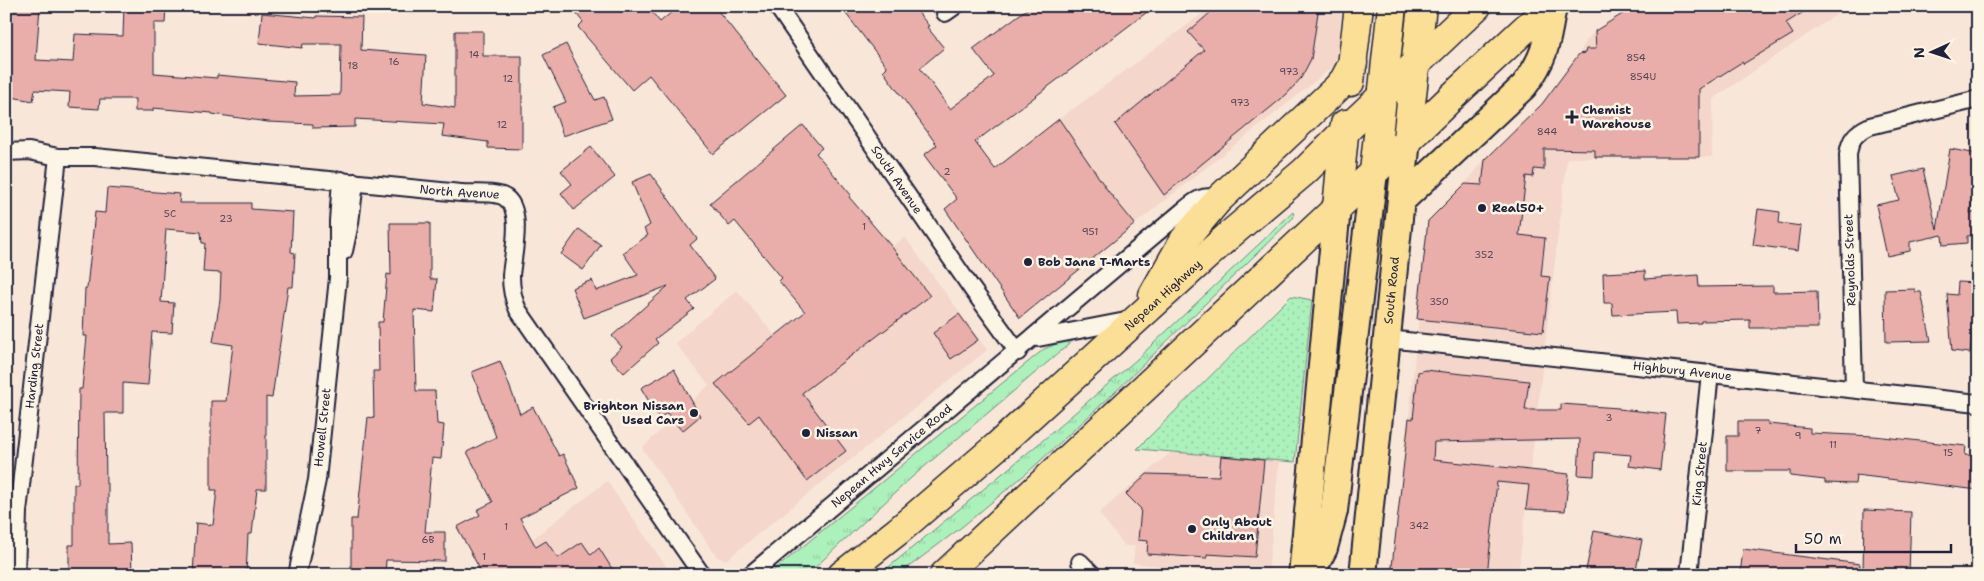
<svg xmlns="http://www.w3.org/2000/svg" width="1984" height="581" font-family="'Shantell Sans',sans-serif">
<defs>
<pattern id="grass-tufts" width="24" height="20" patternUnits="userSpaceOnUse" patternTransform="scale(1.25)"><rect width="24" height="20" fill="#acf1bc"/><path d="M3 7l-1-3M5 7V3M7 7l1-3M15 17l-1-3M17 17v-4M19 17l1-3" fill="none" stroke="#94cea2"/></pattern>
<pattern id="park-dots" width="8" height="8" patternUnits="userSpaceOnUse" patternTransform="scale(1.25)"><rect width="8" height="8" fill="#acf1bc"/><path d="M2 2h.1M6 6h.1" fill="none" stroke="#94cea2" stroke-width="1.8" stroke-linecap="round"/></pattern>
</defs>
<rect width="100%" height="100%" fill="#f8e7d9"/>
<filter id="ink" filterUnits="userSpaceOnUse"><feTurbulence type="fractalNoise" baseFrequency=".02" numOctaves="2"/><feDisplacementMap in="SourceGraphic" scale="10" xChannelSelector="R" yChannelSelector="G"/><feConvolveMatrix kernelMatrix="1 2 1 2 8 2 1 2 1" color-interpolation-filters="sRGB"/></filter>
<g filter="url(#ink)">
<!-- built -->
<g fill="#f4d6cb">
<polygon points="1213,6 1342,6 1336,64 1288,103 1135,224 1020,318 945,209 1039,134"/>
<polygon points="1635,6 1849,6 1713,99 1712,157 1567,158 1518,575 1391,575 1409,418 1428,221 1465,184 1485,159 1542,104 1579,54 1586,41 1595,31"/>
<polygon points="905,237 987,350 726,560 717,557 642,448 709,385 675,343 737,290 776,337"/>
<polygon points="1171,452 1279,461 1268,575 1242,575 1133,563 1135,546 1125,546 1099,513"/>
<polygon points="607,481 672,575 486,575"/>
</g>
<!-- grass -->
<g fill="url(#grass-tufts)" stroke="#678a7c">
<polygon points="1293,212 1294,217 1113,394 1028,472 963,526 898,575 879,575 1042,441 1136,360"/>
<polygon points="1074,340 911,478 810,572 805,575 768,575 1044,349 1061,342"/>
</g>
<!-- park -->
<polygon fill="url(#park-dots)" stroke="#678a7c" points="1291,296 1312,300 1295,462 1137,449"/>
<!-- building -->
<g fill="#eaaeaa" stroke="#22223b">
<polygon points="8,6 40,6 36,60 73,62 75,34 123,36 124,6 166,6 165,23 154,23 154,73 217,78 217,75 295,82 294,96 340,95 341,44 303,44 302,48 259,43 262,13 316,18 316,16 362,17 361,50 426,55 423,103 455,108 455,31 483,31 483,56 522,56 522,149 488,148 488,142 442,136 444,124 355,119 355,127 313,128 313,124 268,122 212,114 212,113 153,108 153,111 135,111 135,99 100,99 99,109 69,107 70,92 35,90 33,101 6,96"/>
<polygon points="570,6 647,6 660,22 679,6 714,6 786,95 713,154 649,75 632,90 578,27 583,22"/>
<polygon points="840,6 913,6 929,26 927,27 944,48 920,68 950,109 994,76 973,49 1031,6 1155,6 975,142 995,169 1059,119 1108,191 1135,224 1020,318 945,209 957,199 924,155 937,145 883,71 887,67"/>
<polygon points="1218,6 1319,6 1311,59 1301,78 1287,94 1164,195 1115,124 1204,50 1188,32"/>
<polygon points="1635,6 1813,6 1786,23 1793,34 1743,64 1742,62 1699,89 1699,157 1595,157 1595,150 1544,149 1544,170 1534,169 1533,177 1526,176 1519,235 1545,238 1541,276 1550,277 1543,332 1417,319 1428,221 1465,184 1482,185 1485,160 1542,104 1579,54 1585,53 1586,49 1596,49 1595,31"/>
<polygon points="566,44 595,100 604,97 612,119 563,136 553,107 566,102 543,55"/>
<polygon points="803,125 822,148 816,153 851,195 849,197 891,246 930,296 802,393 846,451 807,481 759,415 749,423 715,384 805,312 779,281 782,278 735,221 729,226 710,203"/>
<polygon points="591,147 615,177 574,210 561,193 572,184 561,171"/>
<polygon points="1950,149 1978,154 1978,170 1970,213 1978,212 1978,235 1967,236 1967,243 1943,245 1942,235 1910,242 1910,251 1887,256 1876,205 1899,200 1893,176 1923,169 1937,230"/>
<polygon points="651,174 697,239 690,245 715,279 687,300 694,309 655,339 658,343 624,373 610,358 622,347 612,336 668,286 584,318 572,288 592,280 596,291 638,275 623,253 648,235 644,229 650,225 632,182"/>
<polygon points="107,188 180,194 179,203 251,203 251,209 293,212 291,252 295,253 293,287 288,287 272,398 266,397 266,489 257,489 252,534 248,534 246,575 193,575 196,523 213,525 217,490 211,490 211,401 226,401 233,345 213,342 220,300 221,273 203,272 205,243 202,243 201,232 166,229 161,302 174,303 172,333 152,332 148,385 123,383 123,413 105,413 106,484 108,484 108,544 131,543 132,574 69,575 69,545 74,545 74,484 78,484 79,389 82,389 87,336 83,336 85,288 87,288 95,212 105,213"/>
<polygon points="1758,209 1780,212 1779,223 1801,226 1798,251 1753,245"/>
<polygon points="390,223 430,223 430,279 437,279 434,312 414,310 416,391 435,391 437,424 444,425 441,459 432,458 425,532 445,532 445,561 386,560 385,575 351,575 351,519 357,519 368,417 374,418 373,371 379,371 378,322 383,322 387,274 391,275"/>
<polygon points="579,229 601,245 583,270 561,254"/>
<polygon points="1645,271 1645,279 1698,275 1699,287 1773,286 1773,292 1817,291 1818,328 1750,328 1750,320 1701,321 1701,323 1677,324 1676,312 1613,315 1612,303 1604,303 1603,273"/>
<polygon points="1958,282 1977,283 1970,353 1952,351 1947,294 1957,295"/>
<polygon points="1915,289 1915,292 1921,292 1931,341 1886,342 1885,290"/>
<polygon points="959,314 978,340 951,359 933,333"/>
<polygon points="500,361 520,414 533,407 559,456 563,454 579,488 520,518 536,547 546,541 558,558 582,542 591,555 599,548 616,575 483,575 457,527 480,515 477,510 493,502 467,452 496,437 472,372"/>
<polygon points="674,369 700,416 682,431 667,413 659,418 641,388"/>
<polygon points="1425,370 1529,381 1525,410 1561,410 1561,404 1619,408 1619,409 1666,414 1660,470 1629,466 1631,455 1595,452 1594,476 1578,475 1580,439 1434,442 1433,460 1569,474 1565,511 1526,509 1529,485 1497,482 1487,575 1391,575 1409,418 1413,419 1418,372"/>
<polygon points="1738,421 1768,421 1768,424 1810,428 1810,433 1874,436 1966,446 1965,455 1978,456 1978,490 1856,475 1855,484 1825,483 1825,480 1790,476 1790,471 1727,471 1727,436 1738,436"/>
<polygon points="1221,456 1264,460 1255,557 1207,554 1207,558 1147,554 1148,541 1138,540 1141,509 1126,494 1147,474 1219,476"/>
<polygon points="1864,510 1911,512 1909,575 1863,575"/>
<polygon points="1594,531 1642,540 1635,575 1610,575 1586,570"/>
<polygon points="1743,549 1860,564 1859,575 1740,575"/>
</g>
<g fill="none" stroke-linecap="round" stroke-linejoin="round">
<defs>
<g id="street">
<path id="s1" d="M 777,6 L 972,289 L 1018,352"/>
<polyline points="945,13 955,6"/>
<path id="s2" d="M 6,152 L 29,151 L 58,157 L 95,157 L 461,193 C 473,194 488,192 499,195 C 527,201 512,257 511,276 C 511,288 513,299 518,310 L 702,575"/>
<polyline points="344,251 350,223 355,182"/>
<polyline points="1038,338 1131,320"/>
<path id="s3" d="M 1388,339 L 1978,403"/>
<path d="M 1854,388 L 1848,155 C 1850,139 1855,133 1870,126 L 1978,99"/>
<polyline points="1080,562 1093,575"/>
<path id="s4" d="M 16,575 L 18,512 L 58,157"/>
<path id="s5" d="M 297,575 L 317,480 L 338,278 L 338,221 L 341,180"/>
<path id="s6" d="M 750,575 L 1184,210 C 1195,201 1204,193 1218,200"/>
<path id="s7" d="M 1689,575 L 1710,373"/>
</g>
<g id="primary">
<path d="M 1401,201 L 1524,86 C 1546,57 1547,41 1553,6"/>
<polyline points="1302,575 1337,208"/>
<polyline points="1310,575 1324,548 1334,511 1374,172"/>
<path id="s8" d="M 1363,575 L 1407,139"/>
</g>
<g id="highway">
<polyline points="1350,82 1359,6"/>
<polyline points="1407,139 1422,6"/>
<polyline points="1374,172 1392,6"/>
<polyline points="1337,208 1345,124"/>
<polyline points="1153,295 1184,240 1218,200 1337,88 1344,80 1353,63"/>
<path id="s9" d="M 842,575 L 898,531 L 996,447 L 1227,237 L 1305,171 L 1344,132 L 1477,6"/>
<polyline points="944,575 1337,208 1454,95 1527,27 1554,6"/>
</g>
</defs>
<!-- street casing -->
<use href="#street" stroke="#22223b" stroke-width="20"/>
<!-- primary casing -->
<use href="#primary" stroke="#22223b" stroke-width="30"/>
<!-- highway casing -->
<use href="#highway" stroke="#22223b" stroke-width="31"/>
<!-- street -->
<use href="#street" stroke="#fcf5e5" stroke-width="16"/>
<!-- primary -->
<use href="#primary" stroke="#fbdf96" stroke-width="26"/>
<!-- highway -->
<use href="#highway" stroke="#fbdf96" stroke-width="28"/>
</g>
</g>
<!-- markers -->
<g fill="#22223b" stroke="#fcf5e5" stroke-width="2">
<path d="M1569.5 109.5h5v5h5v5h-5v5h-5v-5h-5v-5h5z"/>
<circle cx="1482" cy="208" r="5"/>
<circle cx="1028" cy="262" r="5"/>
<circle cx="694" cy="413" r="5"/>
<circle cx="806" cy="433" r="5"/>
<circle cx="1192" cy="529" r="5"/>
</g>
<g text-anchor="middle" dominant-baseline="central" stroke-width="5" stroke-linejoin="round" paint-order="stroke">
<!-- number labels -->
<g font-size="10" fill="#544557">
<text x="474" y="54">14</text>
<text x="1636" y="57">854</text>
<text x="394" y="61">16</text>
<text x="353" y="65">18</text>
<text x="1289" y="71">973</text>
<text x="1643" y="76">854U</text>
<text x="508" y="78">12</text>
<text x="1240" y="102">973</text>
<text x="502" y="124">12</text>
<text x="1547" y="131">844</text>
<text x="947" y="171">2</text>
<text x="170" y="213">5C</text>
<text x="226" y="218">23</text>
<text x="864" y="226">1</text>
<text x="1090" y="231">951</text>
<text x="1484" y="254">352</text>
<text x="1439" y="301">350</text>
<text x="1609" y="417">3</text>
<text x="1758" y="430">7</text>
<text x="1798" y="435">9</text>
<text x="1833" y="444">11</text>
<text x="1948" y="452">15</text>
<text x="1419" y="525">342</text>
<text x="506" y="526">1</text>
<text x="428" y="539">6B</text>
<text x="484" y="556">1</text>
</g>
<!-- poi labels -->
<g font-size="12" font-weight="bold" fill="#22223b" stroke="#fcf5e5" text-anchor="start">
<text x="1582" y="110">Chemist<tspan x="1582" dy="14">Warehouse</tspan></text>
<text x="1492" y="208">Real50+</text>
<text x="1038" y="262">Bob Jane T-Marts</text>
<text x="684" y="406" text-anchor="end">Brighton Nissan<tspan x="684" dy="14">Used Cars</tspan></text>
<text x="816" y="433">Nissan</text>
<text x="1202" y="522">Only About<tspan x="1202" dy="14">Children</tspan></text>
</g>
<!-- street labels -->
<g font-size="12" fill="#22223b" stroke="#fcf5e5">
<text stroke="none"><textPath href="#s1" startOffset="211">South Avenue</textPath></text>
<text stroke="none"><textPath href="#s2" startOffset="456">North Avenue</textPath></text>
<text transform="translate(1850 260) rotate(-92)">Reynolds Street</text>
<text stroke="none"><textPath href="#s8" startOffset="286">South Road</textPath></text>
<text stroke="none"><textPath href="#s9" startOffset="426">Nepean Highway</textPath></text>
<text stroke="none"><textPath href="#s4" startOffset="210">Harding Street</textPath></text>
<text stroke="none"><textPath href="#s3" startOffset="296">Highbury Avenue</textPath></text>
<text stroke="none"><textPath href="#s5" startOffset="150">Howell Street</textPath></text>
<text stroke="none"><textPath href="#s6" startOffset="185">Nepean Hwy Service Road</textPath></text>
<text stroke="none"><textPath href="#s7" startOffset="102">King Street</textPath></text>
</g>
</g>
<!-- margin -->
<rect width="1984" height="581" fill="none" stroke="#fcf5e5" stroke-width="25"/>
<rect x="12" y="12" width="1959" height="556" fill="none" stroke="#22223b" stroke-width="2" filter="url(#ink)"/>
<!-- north arrow -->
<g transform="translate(1932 52) rotate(267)" stroke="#fcf5e5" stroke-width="4" paint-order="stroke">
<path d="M0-4L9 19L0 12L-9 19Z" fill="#22223b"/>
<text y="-8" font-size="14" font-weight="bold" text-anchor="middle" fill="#22223b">N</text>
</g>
<!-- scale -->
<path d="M1796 544v8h155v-8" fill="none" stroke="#22223b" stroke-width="2.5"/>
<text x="1804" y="544" font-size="15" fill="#22223b" stroke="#fcf5e5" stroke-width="4" paint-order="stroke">50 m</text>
</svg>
